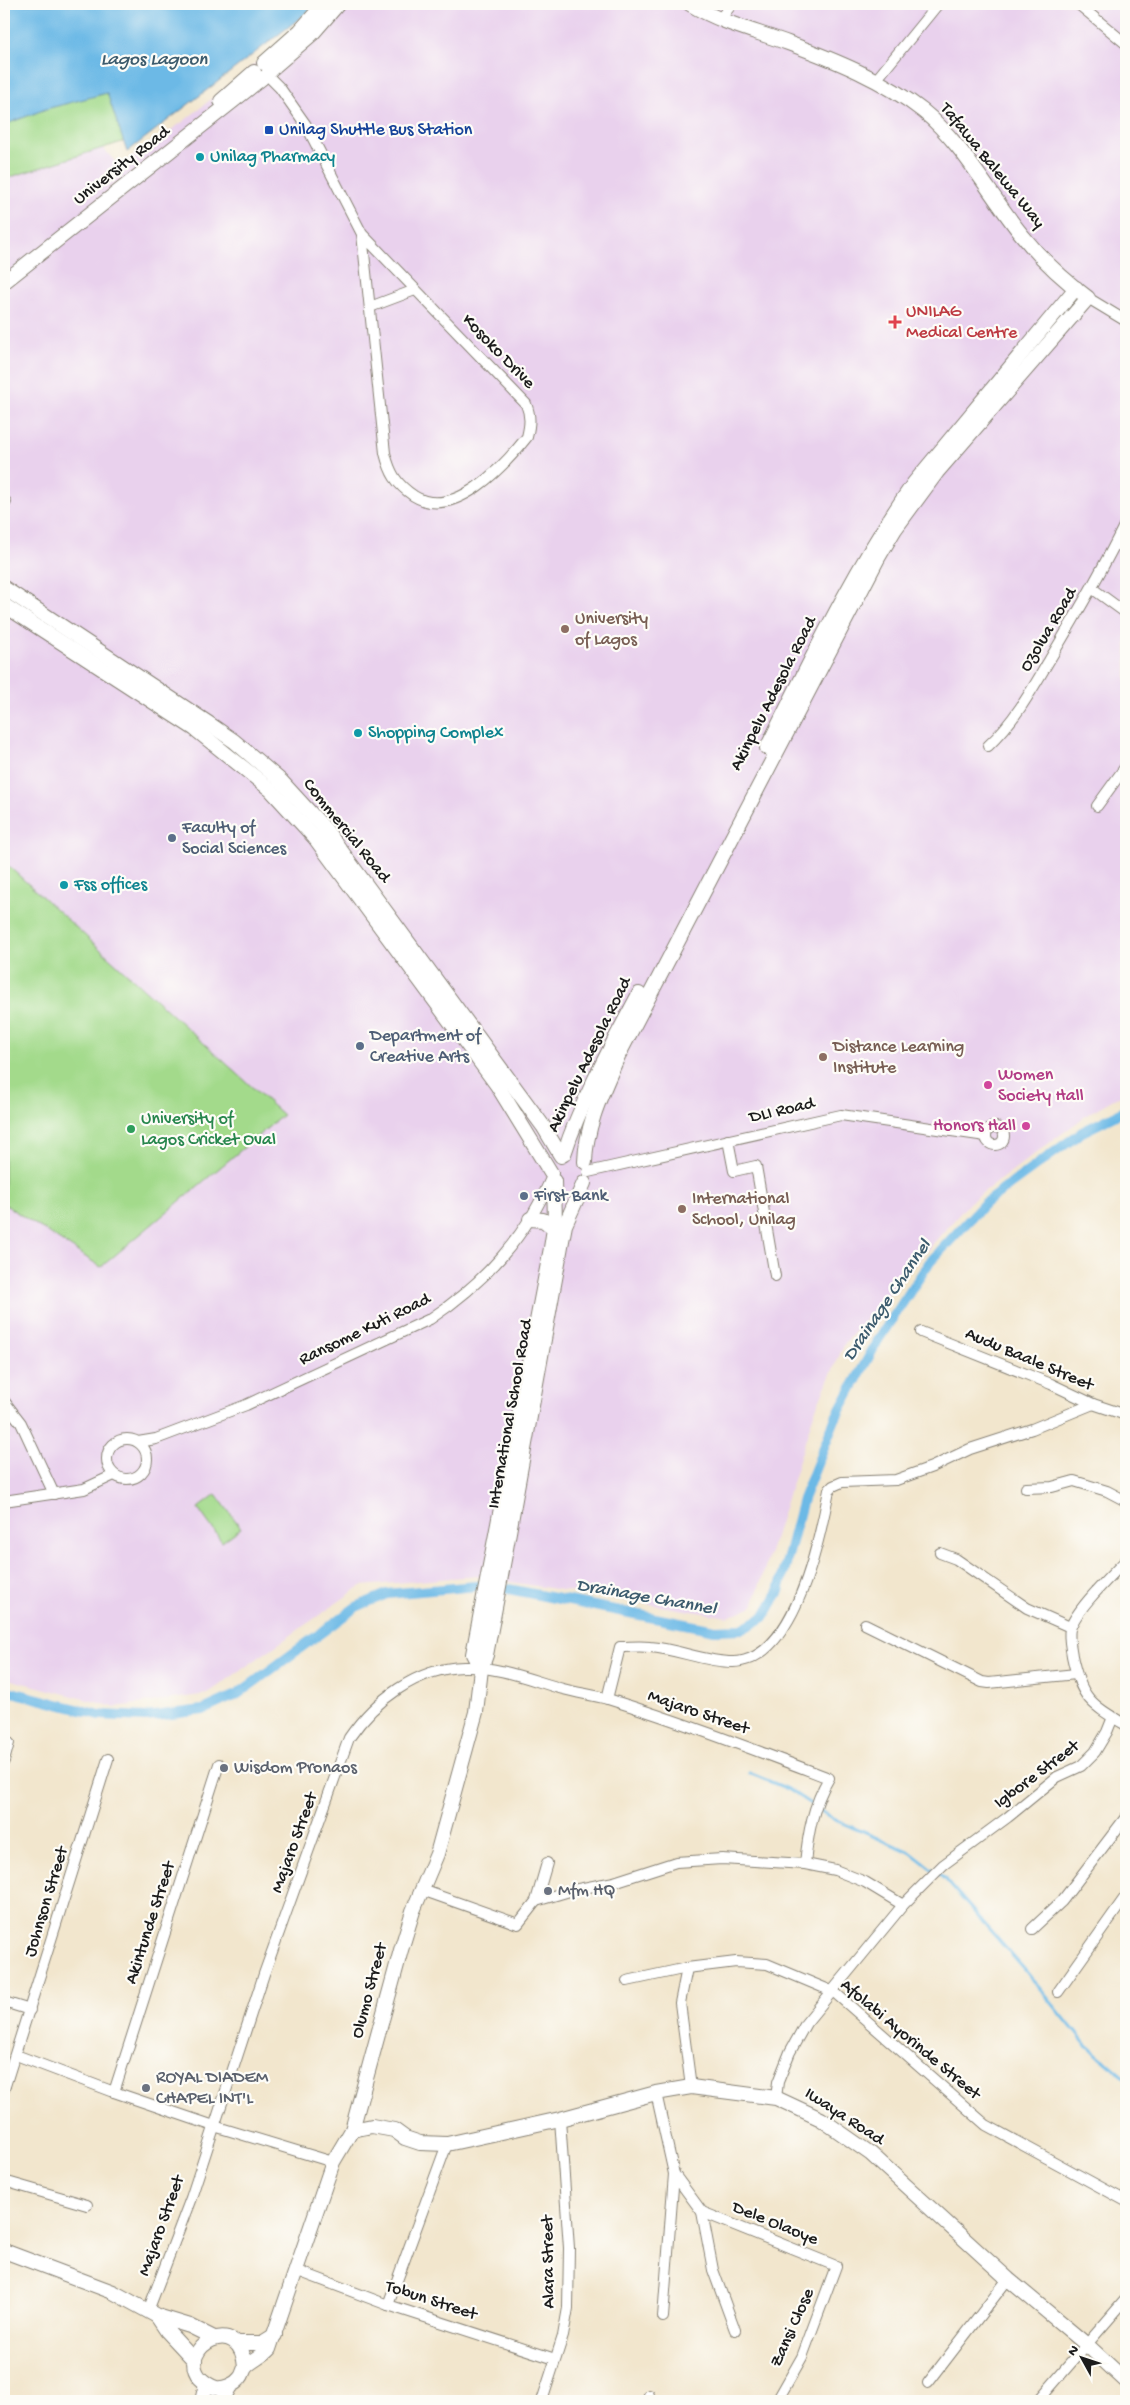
<svg xmlns="http://www.w3.org/2000/svg" width="1130" height="2405" font-family="'Gochi Hand',sans-serif">
<rect width="100%" height="100%" fill="#fdfcf7"/>
<filter id="ink" filterUnits="userSpaceOnUse"><feTurbulence type="fractalNoise" baseFrequency=".02" numOctaves="2"/><feDisplacementMap in="SourceGraphic" scale="10" xChannelSelector="R" yChannelSelector="G"/><feConvolveMatrix kernelMatrix="1 2 1 2 8 2 1 2 1" color-interpolation-filters="sRGB"/></filter>
<filter id="wash" filterUnits="userSpaceOnUse"><feTurbulence type="fractalNoise" baseFrequency=".0096" numOctaves="4" result="noise"/><feDisplacementMap in="SourceGraphic" scale="20" xChannelSelector="R" yChannelSelector="G"/><feGaussianBlur stdDeviation="1.12" result="paint"/><feColorMatrix in="noise" values="0 0 0 0 0 0 0 0 0 0 0 0 0 0 0 0 0 1.4 0 .05"/><feComposite in="paint" operator="in"/></filter>
<g filter="url(#wash)">
<rect width="100%" height="100%" fill="#f2e6cd"/>
<!-- built -->
<polygon fill="#e9d1ed" points="329,4 1126,4 1126,1092 1091,1112 970,1202 845,1343 815,1410 753,1606 728,1617 474,1576 361,1586 207,1694 115,1707 4,1678 4,156 90,133 119,166 184,121"/>
<!-- green -->
<g fill="#a3da8b" stroke="#607b54">
<polygon points="4,4 268,4 138,137 4,179"/>
<polygon points="4,862 283,1115 101,1267 4,1204"/>
<polygon points="216,1494 241,1528 222,1542 198,1508"/>
</g>
<!-- water -->
<polygon fill="#6cb9e6" stroke="#446a81" points="4,4 318,4 127,152 107,93 46,109 4,125"/>
<g fill="none" stroke-linecap="round" stroke-linejoin="round">
<!-- stream -->
<polyline stroke="#6cb9e6" stroke-width="3" points="749,1773 788,1789 833,1819 910,1852 946,1880 1024,1969 1086,2045 1126,2079"/>
<!-- canal -->
<polyline stroke="#6cb9e6" stroke-width="10" points="4,1690 100,1715 146,1717 203,1710 238,1694 356,1607 387,1594 488,1585 715,1630 742,1629 764,1617 779,1591 803,1499 836,1417 878,1340 929,1263 985,1203 1082,1132 1126,1110"/>
</g>
</g>
<g filter="url(#ink)">
<g fill="none" stroke-linecap="round" stroke-linejoin="round">
<defs>
<g id="street">
<polyline points="1078,4 1125,43"/>
<polyline points="719,20 732,4"/>
<path d="M 267,75 L 280,88 L 306,125 L 362,234 L 526,404 C 531,416 530,425 527,437 C 504,466 454,521 414,496 C 396,484 390,473 385,453 L 362,234"/>
<polyline points="876,80 938,4"/>
<polyline points="1088,298 1126,321"/>
<polyline points="370,307 415,290"/>
<polyline points="4,502 6,502"/>
<polyline points="1093,589 1126,613"/>
<path d="M 988,746 C 1014,722 1032,690 1050,659 C 1077,614 1103,569 1126,522"/>
<polyline points="1097,806 1126,766"/>
<circle cx="995" cy="1136" r="9"/>
<polyline points="728,1140 734,1171 756,1166 775,1276"/>
<polyline points="588,1172 841,1115 986,1136"/>
<polyline points="921,1332 1051,1384 1093,1404 1126,1415"/>
<polyline points="4,1401 21,1423 54,1494"/>
<circle cx="127" cy="1459" r="20"/>
<path d="M 138,1442 L 156,1439 L 246,1405 L 430,1319 C 483,1284 528,1235 552,1176"/>
<polyline points="1026,1488 1052,1487 1074,1481 1107,1491 1126,1501"/>
<polyline points="4,1501 84,1489 114,1475"/>
<polyline points="940,1553 956,1559 1027,1608 1070,1627"/>
<path d="M 1126,1560 C 1111,1576 1076,1609 1070,1629 C 1068,1637 1071,1648 1072,1656 C 1081,1698 1090,1704 1126,1725"/>
<polyline points="865,1624 982,1682 989,1683 1076,1674"/>
<path d="M 607,1699 L 620,1647 C 630,1647 640,1646 650,1647 C 678,1649 704,1662 733,1662 C 795,1661 820,1539 829,1490 L 833,1486 L 842,1482 L 896,1480 L 932,1467 L 970,1449 L 1032,1429 L 1093,1404"/>
<polyline points="4,1761 9,1743"/>
<polyline points="422,1890 518,1924 536,1901 547,1863"/>
<polyline points="536,1901 573,1890 614,1882 676,1862 722,1859 805,1864 835,1870 865,1882 903,1905"/>
<polyline points="1032,1929 1062,1901 1126,1817"/>
<polyline points="687,1968 680,2003 691,2087"/>
<polyline points="627,1981 687,1968 736,1962 767,1964 834,1992 986,2125 1126,2201"/>
<polyline points="1058,1992 1126,1896"/>
<polyline points="4,2002 30,2010"/>
<polyline points="16,2055 114,2092 214,2126 333,2162"/>
<polyline points="4,2089 108,1759"/>
<polyline points="114,2092 219,1764"/>
<polyline points="656,2093 674,2174 702,2212 713,2270 735,2330"/>
<polyline points="776,2098 778,2082 790,2052 806,2023 903,1905 943,1865 1008,1817 1057,1777 1081,1766 1095,1752 1107,1732 1113,1717"/>
<polyline points="4,2181 87,2205"/>
<polyline points="702,2212 836,2266 802,2357 777,2401"/>
<polyline points="298,2271 388,2305 555,2359"/>
<polyline points="388,2305 447,2144"/>
<path d="M 148,2311 L 191,2198 L 264,1974 L 349,1738 C 375,1700 417,1668 464,1667 C 498,1666 531,1680 563,1689 C 578,1693 593,1695 608,1699 C 682,1722 755,1750 829,1778 C 813,1805 808,1833 805,1864"/>
<polyline points="663,2317 674,2174"/>
<polyline points="928,2383 1008,2279"/>
<polyline points="542,2401 563,2336 568,2308 569,2248 560,2119"/>
<polyline points="647,2401 649,2395"/>
<polyline points="1038,2401 1126,2299"/>
</g>
<g id="secondary">
<polyline points="264,63 300,31 324,4"/>
<polyline points="269,71 312,34 338,4"/>
<polyline points="221,101 254,72"/>
<polyline points="4,282 262,78"/>
<polyline points="4,588 208,723 234,741 281,781 325,829 543,1126 561,1156"/>
<polyline points="4,605 195,729 271,790 315,838 497,1085 551,1173"/>
<path d="M 767,748 C 812,658 856,565 914,483 L 1076,288"/>
<path d="M 564,1154 C 582,1099 612,1045 639,994"/>
<path d="M 585,1162 C 586,1124 603,1091 618,1056 L 878,558 L 895,529 L 937,472 L 1088,298 C 1064,280 1041,259 1022,235 C 991,197 962,142 923,111 C 884,80 835,60 788,43 C 755,31 721,23 690,4"/>
<polyline points="530,1219 543,1220 554,1228"/>
<polyline points="481,1669 473,1654 551,1248 555,1222 554,1181"/>
<polyline points="352,2130 372,2126 394,2130 405,2138 420,2143 447,2144 560,2119 656,2093 691,2087 776,2098 821,2119 871,2154 1008,2279 1087,2345 1126,2381"/>
<polyline points="4,2251 113,2292 157,2316 190,2326 214,2338"/>
<polyline points="157,2316 167,2331 195,2361"/>
<polyline points="238,2343 262,2343 275,2335"/>
<path d="M 245,2367 C 241,2310 175,2348 200,2378 C 205,2383 209,2386 216,2388 C 224,2389 235,2385 240,2378 C 243,2375 243,2371 245,2368 C 249,2362 263,2356 269,2349 L 333,2162 L 352,2130 L 401,1950 L 413,1911 L 437,1854 L 476,1712 L 481,1669 L 486,1655 L 501,1576 L 561,1246 L 565,1225 L 584,1183"/>
<polyline points="202,2401 206,2384"/>
<polyline points="222,2401 230,2386"/>
</g>
</defs>
<!-- street casing -->
<use href="#street" stroke="#878174" stroke-width="12"/>
<!-- secondary casing -->
<use href="#secondary" stroke="#878174" stroke-width="16"/>
<!-- street -->
<use href="#street" stroke="#fff" stroke-width="10"/>
<!-- secondary -->
<use href="#secondary" stroke="#fff" stroke-width="14"/>
</g>
</g>
<!-- markers -->
<rect fill="#1a4fb4" stroke="#fdfcf7" stroke-width="2" x="264" y="125" width="10" height="10" rx="2.5"/>
<g fill="#0f9aa8" stroke="#fdfcf7" stroke-width="2">
<circle cx="200" cy="157" r="5"/>
<circle cx="358" cy="733" r="5"/>
<circle cx="64" cy="885" r="5"/>
</g>
<path fill="#e0444e" stroke="#fdfcf7" stroke-width="2" d="M892.5 314.5h5v5h5v5h-5v5h-5v-5h-5v-5h5z"/>
<g fill="#8d6e63" stroke="#fdfcf7" stroke-width="2">
<circle cx="565" cy="629" r="5"/>
<circle cx="823" cy="1057" r="5"/>
<circle cx="682" cy="1209" r="5"/>
</g>
<g fill="#5c6f8a" stroke="#fdfcf7" stroke-width="2">
<circle cx="172" cy="838" r="5"/>
<circle cx="360" cy="1046" r="5"/>
<circle cx="524" cy="1196" r="5"/>
</g>
<g fill="#d1479c" stroke="#fdfcf7" stroke-width="2">
<circle cx="988" cy="1085" r="5"/>
<circle cx="1026" cy="1126" r="5"/>
</g>
<circle fill="#2e9e5b" stroke="#fdfcf7" stroke-width="2" cx="131" cy="1129" r="5"/>
<g fill="#6b7280" stroke="#fdfcf7" stroke-width="2">
<circle cx="224" cy="1768" r="5"/>
<circle cx="548" cy="1891" r="5"/>
<circle cx="146" cy="2088" r="5"/>
</g>
<g text-anchor="middle" dominant-baseline="central" stroke-width="4.5" stroke-linejoin="round" paint-order="stroke">
<!-- transit labels -->
<g font-size="18" fill="#164399" stroke="#fdfcf7" text-anchor="start">
<text x="279" y="130">Unilag Shuttle Bus Station</text>
</g>
<!-- culture labels -->
<g font-size="18" fill="#0d838f" stroke="#fdfcf7" text-anchor="start">
<text x="210" y="157">Unilag Pharmacy</text>
<text x="368" y="733">Shopping Complex</text>
<text x="74" y="885">Fss offices</text>
</g>
<!-- street labels -->
<g font-size="18" fill="#1c1c1c" stroke="#fdfcf7">
<text transform="translate(122 166) rotate(-38)">University Road</text>
<text transform="translate(992 166) rotate(51)">Tafawa Balewa Way</text>
<text transform="translate(498 352) rotate(46)">Kosoko Drive</text>
<text transform="translate(1049 630) rotate(-59)">Ozolua Road</text>
<text transform="translate(774 694) rotate(-63)">Akinpelu Adesola Road</text>
<text transform="translate(346 831) rotate(51)">Commercial Road</text>
<text transform="translate(590 1055) rotate(-64)">Akinpelu Adesola Road</text>
<text transform="translate(782 1111) rotate(-13)">DLI Road</text>
<text transform="translate(365 1330) rotate(-26)">Ransome Kuti Road</text>
<text transform="translate(1029 1360) rotate(23)">Audu Baale Street</text>
<text transform="translate(511 1414) rotate(-80)">International School Road</text>
<text transform="translate(698 1713) rotate(19)">Majaro Street</text>
<text transform="translate(1037 1775) rotate(-37)">Igbore Street</text>
<text transform="translate(295 1843) rotate(-70)">Majaro Street</text>
<text transform="translate(47 1902) rotate(-73)">Johnson Street</text>
<text transform="translate(151 1923) rotate(-72)">Akintunde Street</text>
<text transform="translate(370 1991) rotate(-75)">Olumo Street</text>
<text transform="translate(910 2040) rotate(40)">Afolabi Ayorinde Street</text>
<text transform="translate(844 2117) rotate(33)">Iwaya Road</text>
<text transform="translate(775 2224) rotate(22)">Dele Olaoye</text>
<text transform="translate(162 2226) rotate(-70)">Majaro Street</text>
<text transform="translate(549 2262) rotate(-91)">Alara Street</text>
<text transform="translate(431 2301) rotate(18)">Tobun Street</text>
<text transform="translate(793 2328) rotate(-66)">Zansi Close</text>
</g>
<!-- health labels -->
<g font-size="18" fill="#be3a42" stroke="#fdfcf7" text-anchor="start">
<text x="906" y="312">UNILAG<tspan x="906" dy="21">Medical Centre</tspan></text>
</g>
<!-- education labels -->
<g font-size="18" fill="#785e54" stroke="#fdfcf7" text-anchor="start">
<text x="575" y="619">University<tspan x="575" dy="21">of Lagos</tspan></text>
<text x="833" y="1047">Distance Learning<tspan x="833" dy="21">Institute</tspan></text>
<text x="692" y="1199">International<tspan x="692" dy="21">School, Unilag</tspan></text>
</g>
<!-- service labels -->
<g font-size="18" fill="#4e5e75" stroke="#fdfcf7" text-anchor="start">
<text x="182" y="828">Faculty of<tspan x="182" dy="21">Social Sciences</tspan></text>
<text x="370" y="1036">Department of<tspan x="370" dy="21">Creative Arts</tspan></text>
<text x="534" y="1196">First Bank</text>
</g>
<!-- hotel labels -->
<g font-size="18" fill="#b23c85" stroke="#fdfcf7" text-anchor="start">
<text x="998" y="1075">Women<tspan x="998" dy="21">Society Hall</tspan></text>
<text x="1016" y="1126" text-anchor="end">Honors Hall</text>
</g>
<!-- leisure labels -->
<g font-size="18" fill="#27864d" stroke="#fdfcf7" text-anchor="start">
<text x="141" y="1119">University of<tspan x="141" dy="21">Lagos Cricket Oval</tspan></text>
</g>
<!-- worship labels -->
<g font-size="18" fill="#5b616d" stroke="#fdfcf7" text-anchor="start">
<text x="234" y="1768">Wisdom Pronaos</text>
<text x="558" y="1891">Mfm HQ</text>
<text x="156" y="2078">ROYAL DIADEM<tspan x="156" dy="21">CHAPEL INT'L</tspan></text>
</g>
<!-- water labels -->
<g font-size="19" font-style="italic" fill="#3c5b6d" stroke="#fdfcf7">
<text x="154" y="60">Lagos Lagoon</text>
<text transform="translate(888 1301) rotate(-56)">Drainage Channel</text>
<text transform="translate(646 1598) rotate(10)">Drainage Channel</text>
</g>
</g>
<!-- margin -->
<rect width="1130" height="2405" fill="none" stroke="#fdfcf7" stroke-width="20"/>
<!-- north arrow -->
<g transform="translate(1082 2358) rotate(310)" stroke="#fdfcf7" stroke-width="4" paint-order="stroke">
<path d="M0-4L9 19L0 12L-9 19Z" fill="#1c1c1c"/>
<text y="-8" font-size="14" font-weight="bold" text-anchor="middle" fill="#1c1c1c">N</text>
</g>
</svg>
